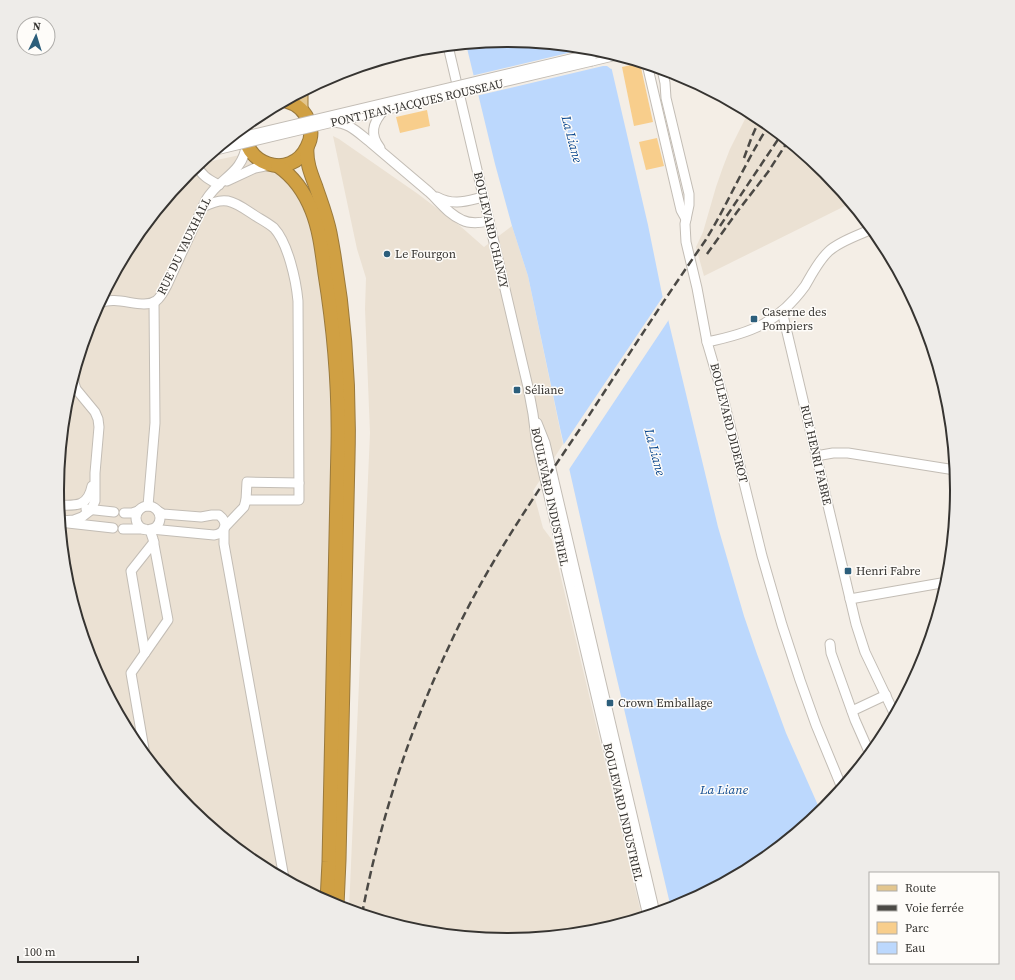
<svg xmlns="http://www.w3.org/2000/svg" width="1015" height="980" font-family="'Source Serif 4',serif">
<rect width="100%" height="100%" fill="#f4eee6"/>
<!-- built -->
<g fill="#ebe1d3">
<polygon points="749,111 758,116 826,172 851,203 704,276 696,247 703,232 716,187 723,167 730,149"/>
<polygon points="333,136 339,139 418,194 459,225 484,247 512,226 528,276 563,444 533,491 543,528 552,540 642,917 595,931 507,940 419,931 349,910 370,433 365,309 366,278 357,249"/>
<polygon points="240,155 275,173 289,182 301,203 312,231 318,266 329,346 333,447 325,737 323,857 320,898 257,864 189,808 133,740 92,662 66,578 63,550 64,539 62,534 58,490 66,402 92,318 133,240 189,172 198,164"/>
</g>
<!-- green -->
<g fill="#f8ce8c">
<polygon points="640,63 653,122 634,126 622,67"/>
<polygon points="427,110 430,126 400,133 396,117"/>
<polygon points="657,138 664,166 646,170 639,142"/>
</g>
<!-- water -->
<polygon fill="#bcd8fd" points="508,40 596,49 611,66 648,225 662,294 718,527 744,616 757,654 786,733 821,812 757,864 680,906 671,908 612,658 560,428 528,276 512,226 495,164 466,44"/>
<!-- pier -->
<g fill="#f4eee6">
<polygon points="589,48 596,49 610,53 614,68 611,69 607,66 603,66 476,96 471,76"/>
<polygon points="664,295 670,318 568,471 562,447"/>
</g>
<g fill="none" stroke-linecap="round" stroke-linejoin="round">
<defs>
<g id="minor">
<polyline points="448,46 528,387 533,414 535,430 537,445 648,916"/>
<polyline points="592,61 617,55"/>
<polyline points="647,64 681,210 686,219"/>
<polyline points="662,69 665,83 666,98 689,194 689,205 685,224 686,242 697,288 707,342 722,393 762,556 782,625 800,680 816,725 842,788"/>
<path d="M 333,122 C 350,123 357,132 370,142 C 390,159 409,175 429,192 C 439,201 448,214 462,220 C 470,224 480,223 489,221"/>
<polyline points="336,122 384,110"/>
<path d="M 380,148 C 369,134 373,122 384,110"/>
<path d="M 197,165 C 201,176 210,180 219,185"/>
<polyline points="227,181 255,168 270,165"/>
<path d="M 437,197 C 454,206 466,201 483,197"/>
<path d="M 203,207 C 224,196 232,200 251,213 C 258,218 267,222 274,228 C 288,243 296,280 298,301 L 299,500 L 246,500"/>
<path d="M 100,303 C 118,295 142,310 156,301 C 161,297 164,291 167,285 L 206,200 C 220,176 242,176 247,143"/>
<polyline points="782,311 856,624 865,652 895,715"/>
<path d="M 707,342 C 751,333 778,323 805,286 C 812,274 819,260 829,251 C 840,241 859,235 872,229"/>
<polyline points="537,423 545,443 655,913"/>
<polyline points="816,456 833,453 848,453 955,470"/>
<path d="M 59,505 C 77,506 88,506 92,486"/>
<polyline points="148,506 155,423 154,302"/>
<circle cx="148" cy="518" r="12"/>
<polyline points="86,509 114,512"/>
<polyline points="60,512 62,524 61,529"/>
<polyline points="124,513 132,513 138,511"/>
<polyline points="61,521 74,520 82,517 91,510 95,501 95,473 99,427 98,419 95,412 76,389 74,383 74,376"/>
<polyline points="68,523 113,528"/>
<polyline points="224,528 244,507 246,500 247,482 299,483"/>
<polyline points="123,529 145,529"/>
<path d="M 151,529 L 214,535 C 227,533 228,522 219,515 L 212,515 L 201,517 L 163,514 L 158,511"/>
<polyline points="224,530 224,544 284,878"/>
<polyline points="850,599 947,582"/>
<polyline points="830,644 831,653 855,720 870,754"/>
<polyline points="145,653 131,571 154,542"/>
<polyline points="852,711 886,695"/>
<polyline points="145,755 131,673 168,620 153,539 150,530"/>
</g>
<polyline id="major" points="302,110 302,92"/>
<g id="highway">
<path d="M 245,126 C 240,165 291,181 307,147 C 311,140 312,131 309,123 C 306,112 297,104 286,101"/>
<path d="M 307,148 C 306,162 311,174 316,187 C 321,202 327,217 330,233 C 344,307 350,382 348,458 L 339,860 L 337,906"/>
<path d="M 278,166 C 294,177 305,193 312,211 C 320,231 322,253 325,274 C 334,330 339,386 338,444 L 329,862 L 327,901"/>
</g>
</defs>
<!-- minor casing -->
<use href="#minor" stroke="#c3bdb5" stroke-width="11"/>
<!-- major casing -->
<use href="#major" stroke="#9a7a3d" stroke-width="13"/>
<!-- highway casing -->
<use href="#highway" stroke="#9a7a3d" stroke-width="15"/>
<!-- minor -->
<use href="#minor" stroke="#fff" stroke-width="9"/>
<!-- major -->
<use href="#major" stroke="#e3c68e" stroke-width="11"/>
<!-- highway -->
<use href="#highway" stroke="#d0a043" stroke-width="13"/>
<!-- rail -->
<g stroke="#4b4945" stroke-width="2.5" stroke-dasharray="8 4" stroke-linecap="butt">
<polyline points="744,158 751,139 760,118"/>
<polyline points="720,226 781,135"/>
<polyline points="707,254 737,212 768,172 788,141"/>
<path d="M 362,914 C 380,820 410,728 451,642 C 487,564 536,494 584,423 C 624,362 663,301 705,241 C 728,204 745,162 769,125"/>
</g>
<defs>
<g id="minor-bridge">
<polyline points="384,110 592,61"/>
<polyline points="229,140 604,51"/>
<polyline points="216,150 333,122"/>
</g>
</defs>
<!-- minor-bridge casing -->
<use href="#minor-bridge" stroke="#c3bdb5" stroke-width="11" stroke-linecap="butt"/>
<!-- minor-bridge -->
<use href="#minor-bridge" stroke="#fff" stroke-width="9"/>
</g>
<!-- markers -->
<g fill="#2c5e7b" stroke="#fefcf9" stroke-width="1.5">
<circle cx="387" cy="254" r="4"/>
<rect x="750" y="315" width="8" height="8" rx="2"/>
<rect x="513" y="386" width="8" height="8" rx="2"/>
<rect x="844" y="567" width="8" height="8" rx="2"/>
<rect x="606" y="699" width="8" height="8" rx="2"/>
</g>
<g text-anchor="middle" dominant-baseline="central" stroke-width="3" stroke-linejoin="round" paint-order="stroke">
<!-- street labels -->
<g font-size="12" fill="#363431" stroke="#fefcf9">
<text transform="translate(417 103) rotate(-13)">PONT JEAN-JACQUES ROUSSEAU</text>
<text transform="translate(491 230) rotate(77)">BOULEVARD CHANZY</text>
<text transform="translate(184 246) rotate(-64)">RUE DU VAUXHALL</text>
<text transform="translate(729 423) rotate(76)">BOULEVARD DIDEROT</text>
<text transform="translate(816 455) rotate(77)">RUE HENRI FABRE</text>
<text transform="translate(550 497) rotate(78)">BOULEVARD INDUSTRIEL</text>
<text transform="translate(623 812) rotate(77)">BOULEVARD INDUSTRIEL</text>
</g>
<!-- poi labels -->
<g font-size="12" fill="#363431" stroke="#fefcf9" text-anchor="start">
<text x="395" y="254">Le Fourgon</text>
<text x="762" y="312">Caserne des<tspan x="762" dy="14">Pompiers</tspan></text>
<text x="525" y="390">Séliane</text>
<text x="856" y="571">Henri Fabre</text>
<text x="618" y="703">Crown Emballage</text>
</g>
<!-- water labels -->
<g font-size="13" font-style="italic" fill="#0d498f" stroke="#fefcf9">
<text transform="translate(572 139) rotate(75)">La Liane</text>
<text transform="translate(655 452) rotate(75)">La Liane</text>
<text x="724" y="789">La Liane</text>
</g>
</g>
<!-- crop -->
<path d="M0 0H1015V980H0ZM64 490a443 443 0 1 1 886 0a443 443 0 1 1-886 0Z" fill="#eeece9" fill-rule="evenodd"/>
<path fill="none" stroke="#363431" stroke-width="2" d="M64 490a443 443 0 1 1 886 0a443 443 0 1 1-886 0Z"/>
<!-- legend -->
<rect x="869" y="872" width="130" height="92" fill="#fefcf9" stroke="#aeaca9"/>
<rect x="877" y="885" width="20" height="6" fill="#e3c68e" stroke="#aeaca9"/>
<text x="905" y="892" font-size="12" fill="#363431">Route</text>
<rect x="877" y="905" width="20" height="6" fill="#4b4945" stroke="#aeaca9"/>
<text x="905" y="912" font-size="12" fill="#363431">Voie ferrée</text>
<rect x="877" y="922" width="20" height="12" fill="#f8ce8c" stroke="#aeaca9"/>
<text x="905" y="932" font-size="12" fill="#363431">Parc</text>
<rect x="877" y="942" width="20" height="12" fill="#bcd8fd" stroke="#aeaca9"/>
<text x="905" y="952" font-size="12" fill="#363431">Eau</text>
<!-- north arrow -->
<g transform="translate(36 36) rotate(4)"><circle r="19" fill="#fefcf9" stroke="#aeaca9"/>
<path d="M0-3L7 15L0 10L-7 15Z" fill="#2c5e7b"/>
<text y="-6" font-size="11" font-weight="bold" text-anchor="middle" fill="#363431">N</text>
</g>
<!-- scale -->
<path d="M18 956v6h120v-6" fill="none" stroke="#363431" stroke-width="2"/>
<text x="24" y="956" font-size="12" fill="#363431" stroke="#fefcf9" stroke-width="3" paint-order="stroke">100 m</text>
</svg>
